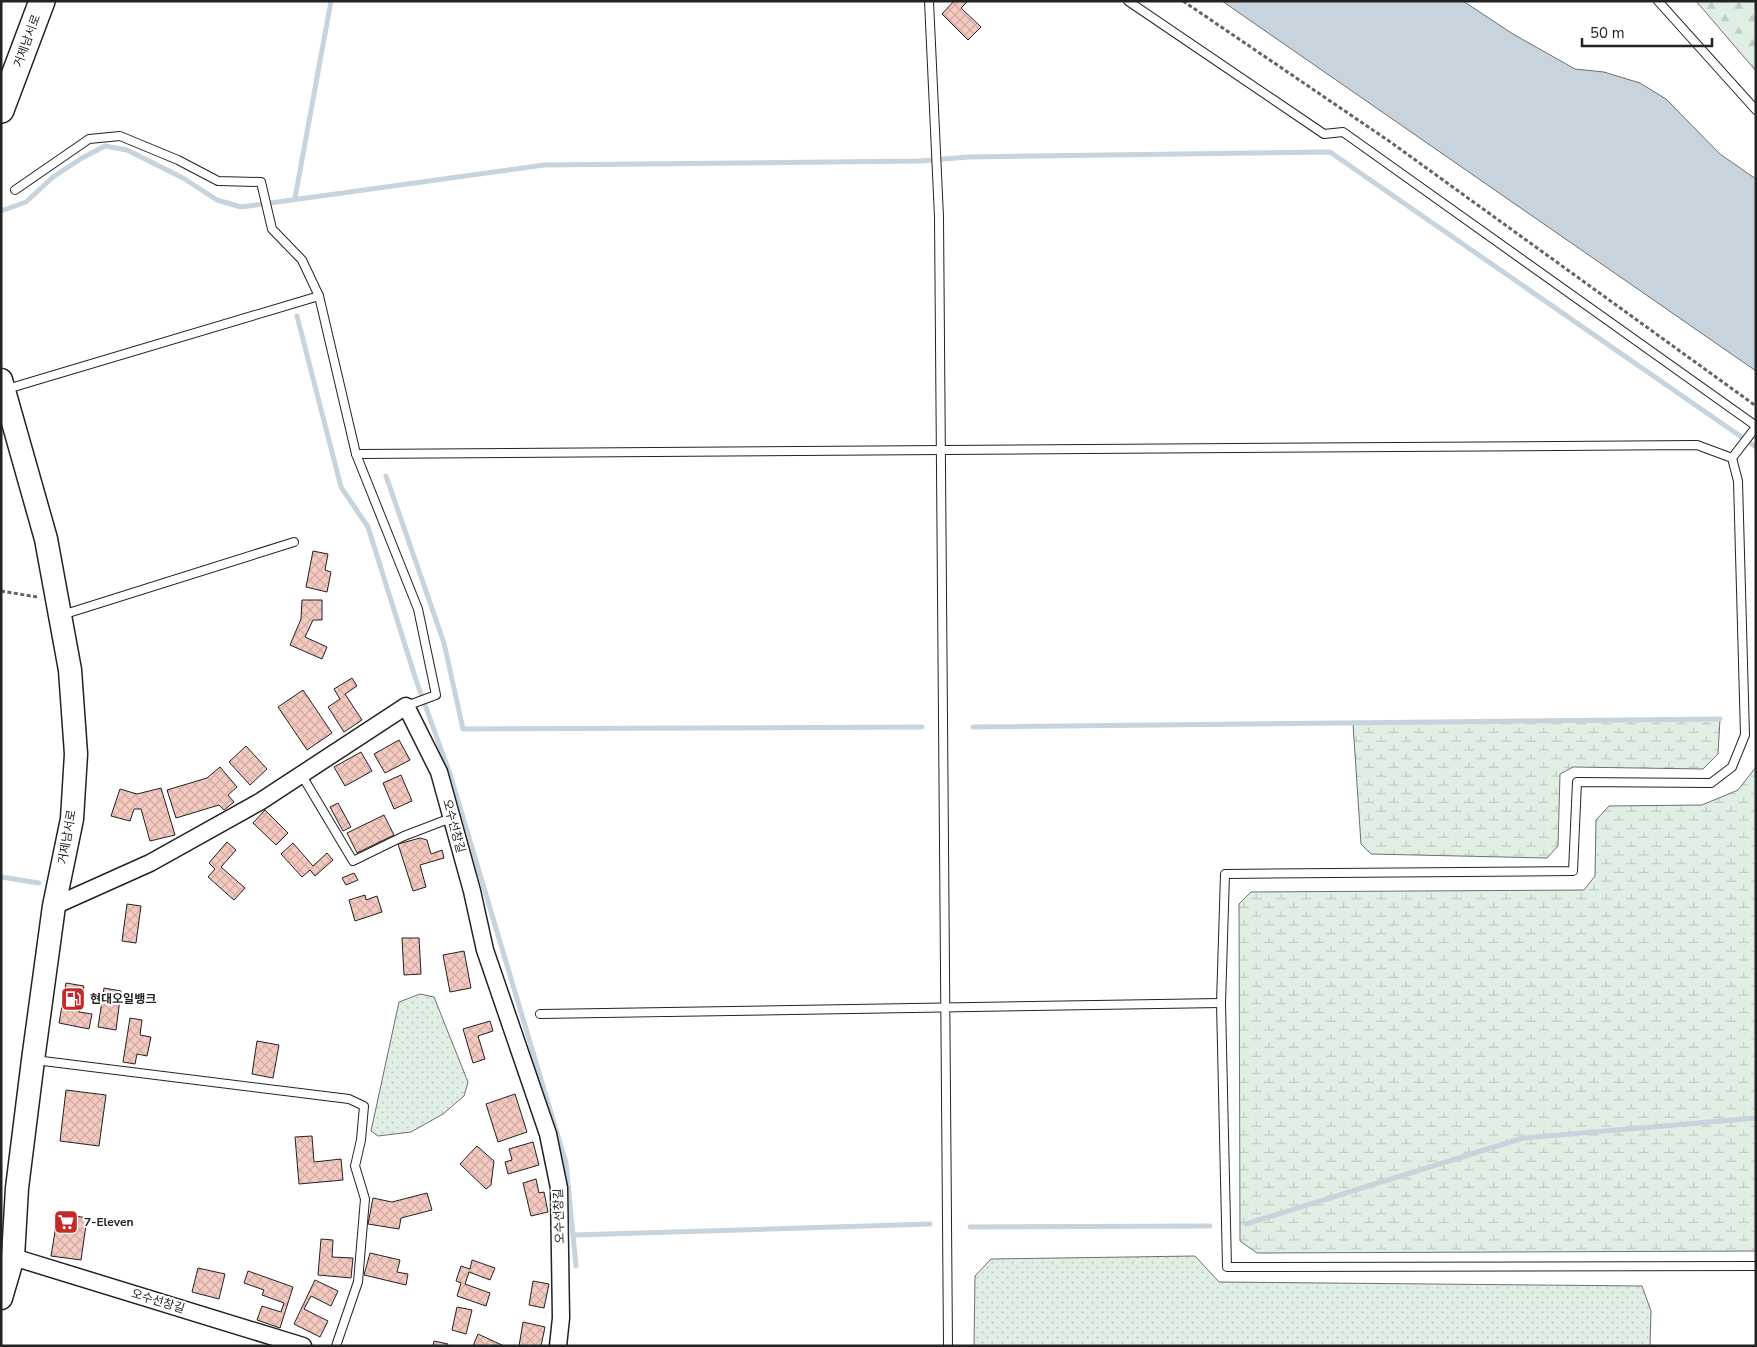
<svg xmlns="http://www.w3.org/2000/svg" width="1757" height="1347" font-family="'Nunito Sans','Noto Sans KR',sans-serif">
<defs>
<pattern id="green-dots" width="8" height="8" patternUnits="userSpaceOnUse" patternTransform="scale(1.25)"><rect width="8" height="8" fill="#e0efe3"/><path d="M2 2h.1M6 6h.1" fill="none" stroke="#c0cdc2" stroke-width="1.8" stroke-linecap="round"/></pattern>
<pattern id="forest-firs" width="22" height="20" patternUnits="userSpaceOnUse" patternTransform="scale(1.25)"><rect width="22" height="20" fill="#e0efe3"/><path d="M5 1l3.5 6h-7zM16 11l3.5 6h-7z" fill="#c0cdc2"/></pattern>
<pattern id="wetland-marsh" width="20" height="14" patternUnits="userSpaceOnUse" patternTransform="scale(1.25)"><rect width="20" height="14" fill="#e0efe3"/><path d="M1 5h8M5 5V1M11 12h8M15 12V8" fill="none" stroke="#c0cdc2"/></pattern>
<pattern id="building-cross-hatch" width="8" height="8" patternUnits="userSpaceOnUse" patternTransform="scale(1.25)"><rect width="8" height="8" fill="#f3c9c0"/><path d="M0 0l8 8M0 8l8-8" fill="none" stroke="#d0aca5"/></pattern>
</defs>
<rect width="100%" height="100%" fill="#fff"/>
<!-- green -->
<g fill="url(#green-dots)" stroke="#6f6f6f">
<polygon points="420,994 434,997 468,1082 464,1096 443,1114 411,1132 378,1136 371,1131 399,1002"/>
<polygon points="1195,1256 1219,1282 1642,1286 1651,1311 1650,1346 974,1346 975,1276 991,1259"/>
</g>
<!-- forest -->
<polygon fill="url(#forest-firs)" stroke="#6f6f6f" points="1696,1 1756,1 1756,71"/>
<!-- wetland -->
<g fill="url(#wetland-marsh)" stroke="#6f6f6f">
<polygon points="1720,719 1718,754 1703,769 1573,767 1560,774 1558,846 1547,858 1371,854 1361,844 1353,724"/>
<polygon points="1756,767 1756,1251 1257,1253 1240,1241 1239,904 1251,892 1584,890 1595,876 1596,820 1609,806 1702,805 1738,790"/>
</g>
<!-- water -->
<polygon fill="#c7d3dd" stroke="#6f6f6f" points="1222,1 1463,1 1513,34 1575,69 1604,72 1640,83 1666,99 1720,154 1756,179 1756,371"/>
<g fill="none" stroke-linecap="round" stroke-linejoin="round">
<!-- stream -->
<g stroke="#c7d3dd" stroke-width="5">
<polyline points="295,198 331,1"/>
<polyline points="1,211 26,202 53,177 82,158 105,146 127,150 183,178 217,200 241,207 544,165 920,161 968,157 1330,152 1756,447"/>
<polyline points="297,316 341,487 368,527 416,680 450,774 566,1163 576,1266"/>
<polyline points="386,476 444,643 463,729 922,727"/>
<polyline points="973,727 1720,719"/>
<polyline points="1,877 39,883"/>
<polyline points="1246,1224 1523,1138 1756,1118"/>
<polyline points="970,1227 1210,1226"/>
<polyline points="574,1235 930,1224"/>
</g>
</g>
<!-- building -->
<g fill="url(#building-cross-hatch)" stroke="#222">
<polygon points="954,1 968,1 961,8 981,27 968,40 942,14"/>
<polygon points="313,551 328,554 325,570 331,572 327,592 306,587"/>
<polygon points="302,600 322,600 322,620 313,620 305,637 327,647 322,659 290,645 301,619"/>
<polygon points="352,678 357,686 345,694 362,720 344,732 328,707 340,699 334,689"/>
<polygon points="303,690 332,733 307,750 278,707"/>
<polygon points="399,740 410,760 385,773 374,754"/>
<polygon points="246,746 267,769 250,785 229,762"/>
<polygon points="361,752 372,771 345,786 334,767"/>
<polygon points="220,767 237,787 228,795 234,802 224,810 219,805 176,818 167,790 207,778"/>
<polygon points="401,775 412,801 394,809 383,783"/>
<polygon points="161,788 175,835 150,841 141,809 134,809 130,821 111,816 120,789 137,794"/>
<polygon points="338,803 351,827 343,831 330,807"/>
<polygon points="265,810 288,833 276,845 253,823"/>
<polygon points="384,815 394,835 357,853 347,833"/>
<polygon points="420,838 427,840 431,854 442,850 444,858 420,865 426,887 413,891 398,844"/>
<polygon points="227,842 236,850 221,867 245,888 234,900 208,877 215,869 209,863"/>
<polygon points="293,843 313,866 327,853 333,860 315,876 310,870 302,877 281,854"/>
<polygon points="354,873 358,880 346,885 342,878"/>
<polygon points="365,895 366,900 377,896 382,912 355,921 349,900"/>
<polygon points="127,904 141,906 136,943 122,941"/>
<polygon points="402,938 419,938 421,974 404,975"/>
<polygon points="464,951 471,988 450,992 443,955"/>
<polygon points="66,983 84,986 79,1012 92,1014 89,1029 59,1023"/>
<polygon points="104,988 121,991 116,1030 98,1027"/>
<polygon points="130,1018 142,1020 140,1035 151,1037 147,1056 137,1054 135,1064 123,1062"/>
<polygon points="490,1021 493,1031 478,1036 485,1059 473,1063 463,1029"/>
<polygon points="257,1041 279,1045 273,1078 252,1074"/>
<polygon points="66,1090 106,1095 99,1146 60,1141"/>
<polygon points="515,1094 527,1132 498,1142 486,1104"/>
<polygon points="312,1136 314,1162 341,1159 343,1180 299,1184 295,1137"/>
<polygon points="533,1142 539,1165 508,1174 505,1162 512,1160 509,1149"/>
<polygon points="477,1146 494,1161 491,1185 486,1189 460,1164"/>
<polygon points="536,1179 539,1193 544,1192 548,1212 531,1216 523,1183"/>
<polygon points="427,1193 432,1210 401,1218 399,1229 368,1224 373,1198 392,1202"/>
<polygon points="58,1213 87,1218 81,1260 51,1256"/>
<polygon points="321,1239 333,1240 332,1257 353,1258 351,1278 318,1275"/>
<polygon points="370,1253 400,1260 397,1272 408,1274 406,1285 364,1275"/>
<polygon points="472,1260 495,1268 490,1280 469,1272 465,1284 490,1293 486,1306 457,1296 461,1283 456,1281 461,1266 470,1269"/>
<polygon points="198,1268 225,1274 219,1299 192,1292"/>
<polygon points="248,1271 293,1287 280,1328 257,1320 262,1306 281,1312 284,1303 262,1295 264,1290 244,1283"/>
<polygon points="315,1280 338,1291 331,1306 311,1296 304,1309 328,1321 320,1337 294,1324"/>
<polygon points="533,1281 549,1284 544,1308 529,1305"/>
<polygon points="457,1307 472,1310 466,1334 452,1330"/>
<polygon points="523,1322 545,1327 541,1346 519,1346"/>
<polygon points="478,1334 504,1346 473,1346"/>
<polygon points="434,1341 448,1344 447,1346 433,1346"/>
</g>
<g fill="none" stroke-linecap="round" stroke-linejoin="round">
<defs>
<g id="service">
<polyline points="929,1 939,217 948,1346"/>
<polyline points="1128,1 1324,134 1343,132 1756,426"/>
<polyline points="1658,1 1756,110"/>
<polyline points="15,190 89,139 120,136 178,160 218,181 261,182 272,229 302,260 319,296 356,454 418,609 436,695 406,706"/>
<polyline points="7,389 319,296"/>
<polyline points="356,454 1697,445 1732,458 1738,481 1745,735 1732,767 1711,783 1577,782 1573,871 1225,874 1221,1003 1227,1267 1756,1266"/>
<polyline points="1732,458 1756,427"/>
<polyline points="62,615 294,542"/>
<polyline points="301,774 353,861 404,836 451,818"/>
<polyline points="540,1014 1221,1003"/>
<polyline points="35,1060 349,1099 364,1106 361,1140 355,1166 365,1199 358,1282 336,1346"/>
</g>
<g id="minor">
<polyline points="54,906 150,863 261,801 406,706 439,772 472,891 485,950 548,1134 559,1188 561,1318 558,1346"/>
<polyline points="13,1257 303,1346"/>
</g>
<polyline id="secondary" points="1,380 46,539 70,670 76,754 72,819 54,906 33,1060 17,1188 13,1257 1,1298"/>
<polyline id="primary" points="1,110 42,1"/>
</defs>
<!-- service casing -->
<use href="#service" stroke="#222" stroke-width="10"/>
<!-- minor casing -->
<use href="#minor" stroke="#222" stroke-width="19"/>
<!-- secondary casing -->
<use href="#secondary" stroke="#222" stroke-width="25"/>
<!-- primary casing -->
<use href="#primary" stroke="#222" stroke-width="28"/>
<!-- path -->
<g stroke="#646464" stroke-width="3" stroke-dasharray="4 2.5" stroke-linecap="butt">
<polyline points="1183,1 1389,141 1756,406"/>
<polyline points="1,591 37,597"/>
</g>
<!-- service -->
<use href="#service" stroke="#fff" stroke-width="8"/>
<!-- minor -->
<use href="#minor" stroke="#fff" stroke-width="16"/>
<!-- secondary -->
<use href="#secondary" stroke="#fff" stroke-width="22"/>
<!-- primary -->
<use href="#primary" stroke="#fff" stroke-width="25"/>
</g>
<!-- icons -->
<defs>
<symbol id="fuel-square" viewBox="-11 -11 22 22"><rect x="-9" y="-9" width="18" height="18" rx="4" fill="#c62828" stroke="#fff"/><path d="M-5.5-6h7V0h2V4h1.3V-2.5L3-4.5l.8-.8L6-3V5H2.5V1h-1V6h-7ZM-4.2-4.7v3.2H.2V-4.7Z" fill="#fff"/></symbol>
<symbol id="supermarket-square" viewBox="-11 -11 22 22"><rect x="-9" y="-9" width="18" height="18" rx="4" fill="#c62828" stroke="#fff"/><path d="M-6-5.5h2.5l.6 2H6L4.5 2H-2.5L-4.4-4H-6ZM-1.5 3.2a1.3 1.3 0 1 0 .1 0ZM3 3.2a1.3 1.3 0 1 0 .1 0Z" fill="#fff"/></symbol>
</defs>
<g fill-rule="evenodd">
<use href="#fuel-square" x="59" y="985" width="28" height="28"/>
<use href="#supermarket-square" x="52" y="1208" width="28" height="28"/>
</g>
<g text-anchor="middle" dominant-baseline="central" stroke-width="4" stroke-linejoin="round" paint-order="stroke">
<!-- street labels -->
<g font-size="12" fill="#222" stroke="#fff">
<text transform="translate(27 41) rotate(-70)">거제남서로</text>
<text transform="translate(454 826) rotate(75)">오수선창길</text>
<text transform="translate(67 837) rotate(-80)">거제남서로</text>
<text transform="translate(559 1216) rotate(-92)">오수선창길</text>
<text transform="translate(158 1301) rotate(17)">오수선창길</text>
</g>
<!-- poi labels -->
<g font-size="12" font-weight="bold" fill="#222" stroke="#fff" text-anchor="start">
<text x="90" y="999">현대오일뱅크</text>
<text x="84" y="1222">7-Eleven</text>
</g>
</g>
<!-- border -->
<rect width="1757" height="1347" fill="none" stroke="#222222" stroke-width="5"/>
<!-- scale -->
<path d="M1582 38v8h130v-8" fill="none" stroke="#222222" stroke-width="2.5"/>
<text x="1590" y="38" font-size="15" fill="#222222" stroke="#ffffff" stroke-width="4" paint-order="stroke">50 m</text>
</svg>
